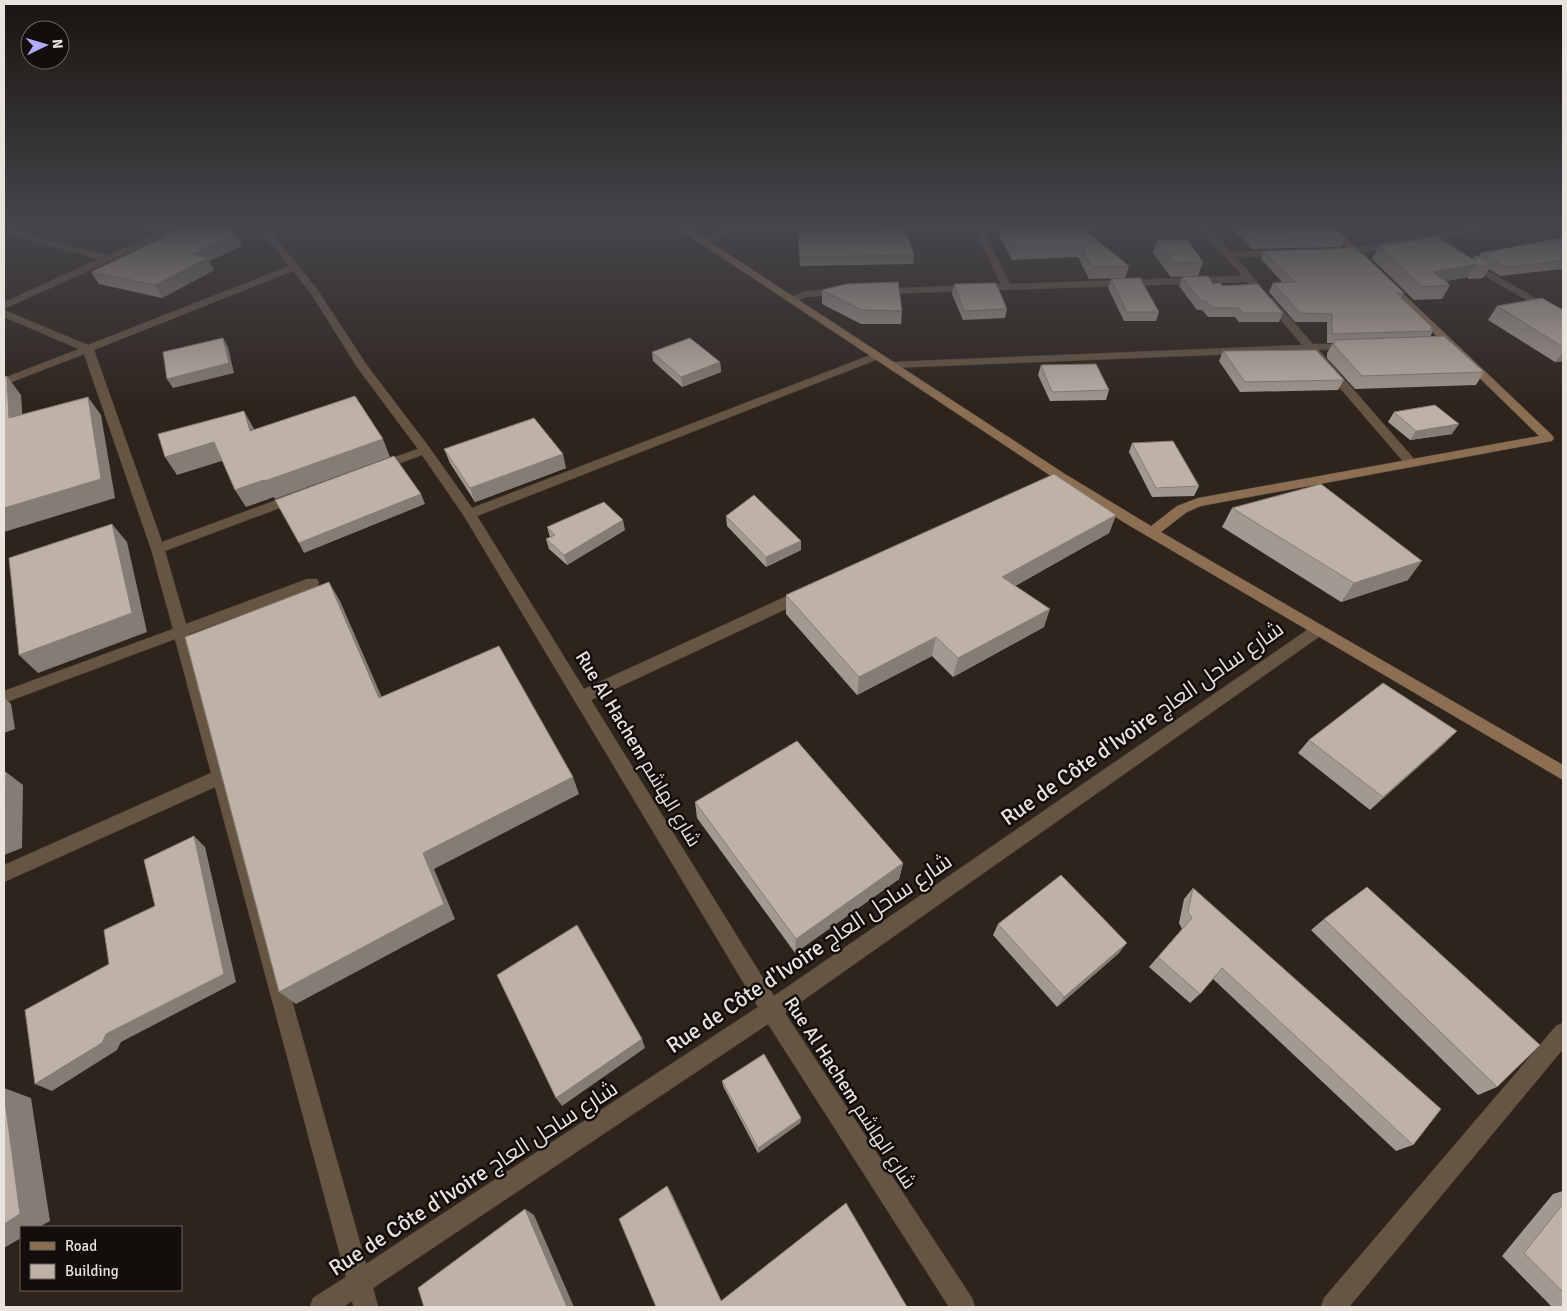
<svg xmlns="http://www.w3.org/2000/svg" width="1567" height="1311" font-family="Signika,Cairo,sans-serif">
<rect width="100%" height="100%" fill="#2e241c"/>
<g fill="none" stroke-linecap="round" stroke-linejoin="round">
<defs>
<g id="street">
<polygon points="177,225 190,225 4,309 4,302 99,259 30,241 4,232 4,226 36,237 107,255"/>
<path d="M 256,225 L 265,225 L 317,289 L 366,364 L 429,447 L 472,508 L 873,354 L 877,353 L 882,356 L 881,358 L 477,516 L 584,689 L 800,590 L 810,590 L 812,594 L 810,598 L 591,700 L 774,996 L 1313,626 L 1318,625 L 1323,626 L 1325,630 L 1323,634 L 785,1013 L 972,1298 L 975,1307 L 949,1307 L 768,1024 L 373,1288 L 378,1307 L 354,1307 L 352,1301 L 343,1307 L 310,1307 L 313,1298 L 346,1277 L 215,787 L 4,882 L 4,865 L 211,773 L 175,639 L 4,703 L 4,691 L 173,629 L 151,549 L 84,354 L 4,385 L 4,378 L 79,349 L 4,317 L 4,310 L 88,345 L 289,266 ZM 293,271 L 310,292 L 357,367 L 418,449 L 375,464 L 373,467 L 379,471 L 422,455 L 464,516 L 758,1007 L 366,1264 L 189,634 L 317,587 L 319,583 L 317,579 L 307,579 L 186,624 L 165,551 L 301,500 L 303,497 L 297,493 L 293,494 L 162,542 L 94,350 Z"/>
<polygon points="973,225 1021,227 1025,230 1021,233 985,233 1010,284 1242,276 1201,228 1059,231 1058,229 1062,226 1237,225 1233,228 1210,228 1231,252 1283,250 1288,253 1283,256 1236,257 1258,283 1253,286 1247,282 879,294 874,291 876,289 1001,284 976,232 740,232 724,233 707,245 701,245 700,243 719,229 740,226 974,227"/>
<polygon points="1489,225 1511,225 1354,254 1338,254 1333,251 1338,248 1354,248"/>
<polygon points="1469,260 1563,314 1563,321 1466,265 1466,261"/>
<polygon points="843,289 848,292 846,294 807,297 791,303 786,300 805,291"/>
<polygon points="1269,297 1272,298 1313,344 1355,344 1356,346 1355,348 1351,349 1319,350 1415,460 1417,463 1415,466 1407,466 1308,351 891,368 886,365 891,362 1302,345 1266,302 1264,300"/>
<polygon points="1563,1023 1563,1049 1349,1307 1321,1307 1324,1298 1556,1026"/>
</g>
<g id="secondary">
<polygon points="673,225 684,225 1065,474 1151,526 1177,506 1198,498 1539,436 1383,284 1385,282 1391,282 1552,435 1554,438 1552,441 1201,506 1187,512 1161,532 1563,765 1563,780 1125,523 1057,480"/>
<polygon points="1324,225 1333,225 1367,259 1367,263 1361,263"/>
</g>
</defs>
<!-- street casing -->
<use href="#street" stroke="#483f37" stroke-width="1"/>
<!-- secondary casing -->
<use href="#secondary" stroke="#483f37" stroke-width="1"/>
<!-- street -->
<use href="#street" fill="#675544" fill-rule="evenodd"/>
<!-- secondary -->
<use href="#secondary" fill="#8c6e53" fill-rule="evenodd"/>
</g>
<!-- wall -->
<g fill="#a39990">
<polygon points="138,225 171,225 156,232"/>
<polygon points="932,225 963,225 963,226"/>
<polygon points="1078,225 1129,266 1125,278 1089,279 1078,257 1012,260 1000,238 1002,226"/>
<polygon points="1237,225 1333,225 1345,238 1341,247 1252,249 1235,232"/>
<polygon points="798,233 914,255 913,264 800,266 798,242"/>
<polygon points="1563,238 1563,269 1500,276 1489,269 1483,278 1468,279 1468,277 1446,281 1450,285 1442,299 1414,300 1372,259 1379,246 1473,259 1475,255 1478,257 1481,253"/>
<polygon points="1157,240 1203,262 1198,276 1171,277 1153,253"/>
<polygon points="242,246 209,261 214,270 162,298 99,284 91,272"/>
<polygon points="1264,251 1404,293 1401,298 1433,328 1432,330 1433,331 1430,337 1484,372 1476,385 1355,389 1327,358 1327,353 1333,343 1327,343 1327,322 1295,322 1269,292 1273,283 1283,283 1261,259"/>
<polygon points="1182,277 1213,284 1223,286 1283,313 1279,322 1239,322 1235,317 1208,317 1202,310 1197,310 1179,286"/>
<polygon points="1111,279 1159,312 1156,321 1124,321 1108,288"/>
<polygon points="954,284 1007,309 1005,318 963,320 952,294"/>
<polygon points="822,290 902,311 901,324 861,324 822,304"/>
<polygon points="1497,306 1563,310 1563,361 1555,362 1488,320"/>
<polygon points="1223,351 1344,380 1338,390 1240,392 1219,361"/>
<polygon points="652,352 720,362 721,372 682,387 653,361"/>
<polygon points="1041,365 1109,390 1106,400 1050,401 1038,375"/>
<polygon points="1394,412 1452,434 1410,440 1388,422"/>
<polygon points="1132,443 1199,486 1194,496 1152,497 1129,452"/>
<polygon points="444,449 566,468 475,502 450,463"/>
<polygon points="1232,508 1408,580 1341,602 1222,527"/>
<polygon points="1116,515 1109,533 1015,586 1044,627 953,677 932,656 857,695 786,614 786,595"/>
<polygon points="726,516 801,541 801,550 766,567 727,526"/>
<polygon points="547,527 625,530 567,565 549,549 546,539 550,537"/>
<polygon points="1457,731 1370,810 1298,753 1309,740"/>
<polygon points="695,802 903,863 899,879 795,953 697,818"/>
<polygon points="1193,888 1413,1145 1396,1151 1213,979 1200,994 1190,1003 1149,967 1182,929 1179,923 1184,899"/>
<polygon points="1324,919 1497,1087 1478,1095 1311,930"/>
<polygon points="998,924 1119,953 1057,1007 993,935"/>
<polygon points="722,1081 801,1118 800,1123 758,1153 723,1086"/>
<polygon points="1563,1191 1563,1307 1552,1307 1502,1256 1553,1194"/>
</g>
<!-- shaded-wall -->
<g fill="#857d75">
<polygon points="152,225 171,225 156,232"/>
<polygon points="236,233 242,246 209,261 214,270 162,298 155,285 193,254"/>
<polygon points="1476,264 1468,277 1425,285 1433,272"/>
<polygon points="223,338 228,347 234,373 173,388 167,379"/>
<polygon points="1563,352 1563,361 1555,362"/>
<polygon points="720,362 721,372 682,387 681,377"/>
<polygon points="7,376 21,395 24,437 9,418"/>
<polygon points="88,397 101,415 115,498 4,532 4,508"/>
<polygon points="244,411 254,429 260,449 250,431"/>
<polygon points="1459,424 1452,434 1410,440 1416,431"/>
<polygon points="383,439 390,457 275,499 274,497 246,507 235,490"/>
<polygon points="214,442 225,460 177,475 165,457"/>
<polygon points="563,454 566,468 475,502 470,488"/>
<polygon points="421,494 425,504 304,553 299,543"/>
<polygon points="1116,515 1109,533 997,596 1002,577"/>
<polygon points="623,520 625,530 567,565 564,555"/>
<polygon points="112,524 127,542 147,632 38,673 19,655"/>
<polygon points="801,541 801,550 766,567 766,557"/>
<polygon points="1422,561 1408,580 1341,602 1354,583"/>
<polygon points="329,582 340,601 390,716 379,698"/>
<polygon points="1050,609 1044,627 953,677 958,658"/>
<polygon points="936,637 932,656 857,695 859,677"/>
<polygon points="4,697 11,704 15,729 4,733"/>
<polygon points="1457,731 1443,745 1370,810 1383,797"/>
<polygon points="6,772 23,785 22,848 4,855"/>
<polygon points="573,777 579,794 434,869 455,919 296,1004 279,992 423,853"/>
<polygon points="194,836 205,847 236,982 121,1042 117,1050 52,1091 35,1084 102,1043"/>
<polygon points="903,863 899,879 795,953 796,939"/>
<polygon points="1127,943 1119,953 1057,1007 1064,997"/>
<polygon points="642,1039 645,1048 562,1106 556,1098"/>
<polygon points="4,1088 31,1098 50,1221 39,1227 21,1227 21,1238 4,1248"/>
<polygon points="801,1118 800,1123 758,1153 758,1148"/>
<polygon points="667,1186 671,1192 723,1304 721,1301"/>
<polygon points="525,1209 534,1215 574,1307 567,1307"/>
</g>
<!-- building -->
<g fill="#beb2a7" stroke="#857d75">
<polygon points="190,225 214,225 236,233 193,254 208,258 155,285 91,272"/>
<polygon points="1078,225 1129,266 1092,267 1081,245 1015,247 1002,226"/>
<polygon points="1241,225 1333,225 1345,238 1255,241"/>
<polygon points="905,230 914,255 800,257 798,233"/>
<polygon points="1436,237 1476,261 1475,255 1491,265 1477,266 1476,264 1433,272 1450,285 1422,287 1379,246"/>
<polygon points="1562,238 1563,238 1563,261 1506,267 1481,253"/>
<polygon points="1157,240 1187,240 1203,262 1176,263"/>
<polygon points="1354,248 1360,253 1362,253 1404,293 1396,293 1433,328 1430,328 1433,331 1332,334 1332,314 1300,313 1273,283 1295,282 1264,251"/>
<polygon points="1208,276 1213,284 1220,283 1223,286 1258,284 1283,313 1243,313 1239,308 1212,308 1206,301 1201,301 1182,277"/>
<polygon points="1140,278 1159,312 1127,312 1111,279"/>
<polygon points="898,282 902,311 862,310 822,290 846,284"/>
<polygon points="996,283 1007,309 964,311 954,284"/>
<polygon points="1542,298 1563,310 1563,347 1497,306"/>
<polygon points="1444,336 1484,372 1362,376 1334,345 1334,340"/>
<polygon points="223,338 229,363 167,379 163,352"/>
<polygon points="690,338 720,362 681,377 652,352"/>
<polygon points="1316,350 1344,380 1245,382 1223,351"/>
<polygon points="1096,364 1109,390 1052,392 1041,365"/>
<polygon points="7,376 9,418 88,397 101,479 4,508 4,377"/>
<polygon points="355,396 383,439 265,481 264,480 235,490 214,442 165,457 158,434 244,411 250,431"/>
<polygon points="1435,405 1459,424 1416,431 1394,412"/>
<polygon points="534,418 563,454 470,488 444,449"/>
<polygon points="1173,441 1199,486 1156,488 1132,443"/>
<polygon points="394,456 421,494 299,543 275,500"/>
<polygon points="1054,474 1116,515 1002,577 1050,609 958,658 936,637 859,677 786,595"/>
<polygon points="1321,484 1422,561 1354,583 1232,508"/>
<polygon points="754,495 801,541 766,557 726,516"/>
<polygon points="604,502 623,520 564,555 546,539 555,535 547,527"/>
<polygon points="112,524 132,613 19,655 9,558"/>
<polygon points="329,582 379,698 499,646 573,777 423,853 444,904 279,992 185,637"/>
<polygon points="1383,683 1457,731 1383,797 1309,740"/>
<polygon points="797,741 903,863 796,939 695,802"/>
<polygon points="6,772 4,835 4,836 4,773"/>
<polygon points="194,836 224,974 106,1034 102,1043 35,1084 25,1010 109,964 104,930 155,906 144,860"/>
<polygon points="1061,875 1127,943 1064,997 998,924"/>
<polygon points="1367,887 1540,1045 1497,1087 1324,919"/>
<polygon points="1193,888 1441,1109 1413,1145 1222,968 1200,994 1158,957 1192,918 1188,912"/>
<polygon points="577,925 642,1039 556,1098 497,975"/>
<polygon points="764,1054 801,1118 758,1148 722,1081"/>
<polygon points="4,1093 20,1214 4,1224"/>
<polygon points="667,1186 721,1301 846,1203 907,1307 656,1307 619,1219"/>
<polygon points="1563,1204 1563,1292 1524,1253"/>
<polygon points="525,1209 567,1307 424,1307 418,1288"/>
</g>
<!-- sky -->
<linearGradient id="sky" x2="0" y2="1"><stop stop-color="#19140f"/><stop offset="0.55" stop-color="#46454b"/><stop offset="1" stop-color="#46454b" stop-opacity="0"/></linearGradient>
<rect width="1567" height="409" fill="url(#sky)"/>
<g text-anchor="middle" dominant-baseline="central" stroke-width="5" stroke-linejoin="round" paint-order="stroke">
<!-- street labels -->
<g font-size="19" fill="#e9e3dd" stroke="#130e0b">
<text transform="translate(638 749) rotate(59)">Rue Al Hachem شارع الهاشم</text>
<text transform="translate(850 1093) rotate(57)">Rue Al Hachem شارع الهاشم</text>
</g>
<!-- near-street labels -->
<g font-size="22" fill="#e9e3dd" stroke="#130e0b">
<text transform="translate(1142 723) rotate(-35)">Rue de Côte d'Ivoire شارع ساحل العاج</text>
<text transform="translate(809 953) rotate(-34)">Rue de Côte d'Ivoire شارع ساحل العاج</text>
<text transform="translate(473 1178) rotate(-33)">Rue de Côte d'Ivoire شارع ساحل العاج</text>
</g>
</g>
<!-- border -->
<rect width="1567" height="1311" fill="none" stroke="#e9e3dd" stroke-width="10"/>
<!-- legend -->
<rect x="20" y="1226" width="162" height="65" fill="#130e0b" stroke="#69635f"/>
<rect x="30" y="1242" width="25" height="8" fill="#8c6e53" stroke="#69635f"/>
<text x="65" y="1251" font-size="15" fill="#e9e3dd">Road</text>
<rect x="30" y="1264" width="25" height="15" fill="#beb2a7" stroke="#69635f"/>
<text x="65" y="1276" font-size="15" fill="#e9e3dd">Building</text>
<!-- north arrow -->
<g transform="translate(45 45) rotate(85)"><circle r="24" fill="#130e0b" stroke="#69635f"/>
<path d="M0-4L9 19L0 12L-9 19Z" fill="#b1adfa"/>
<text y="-8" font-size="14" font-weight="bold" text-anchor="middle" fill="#e9e3dd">N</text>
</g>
</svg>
